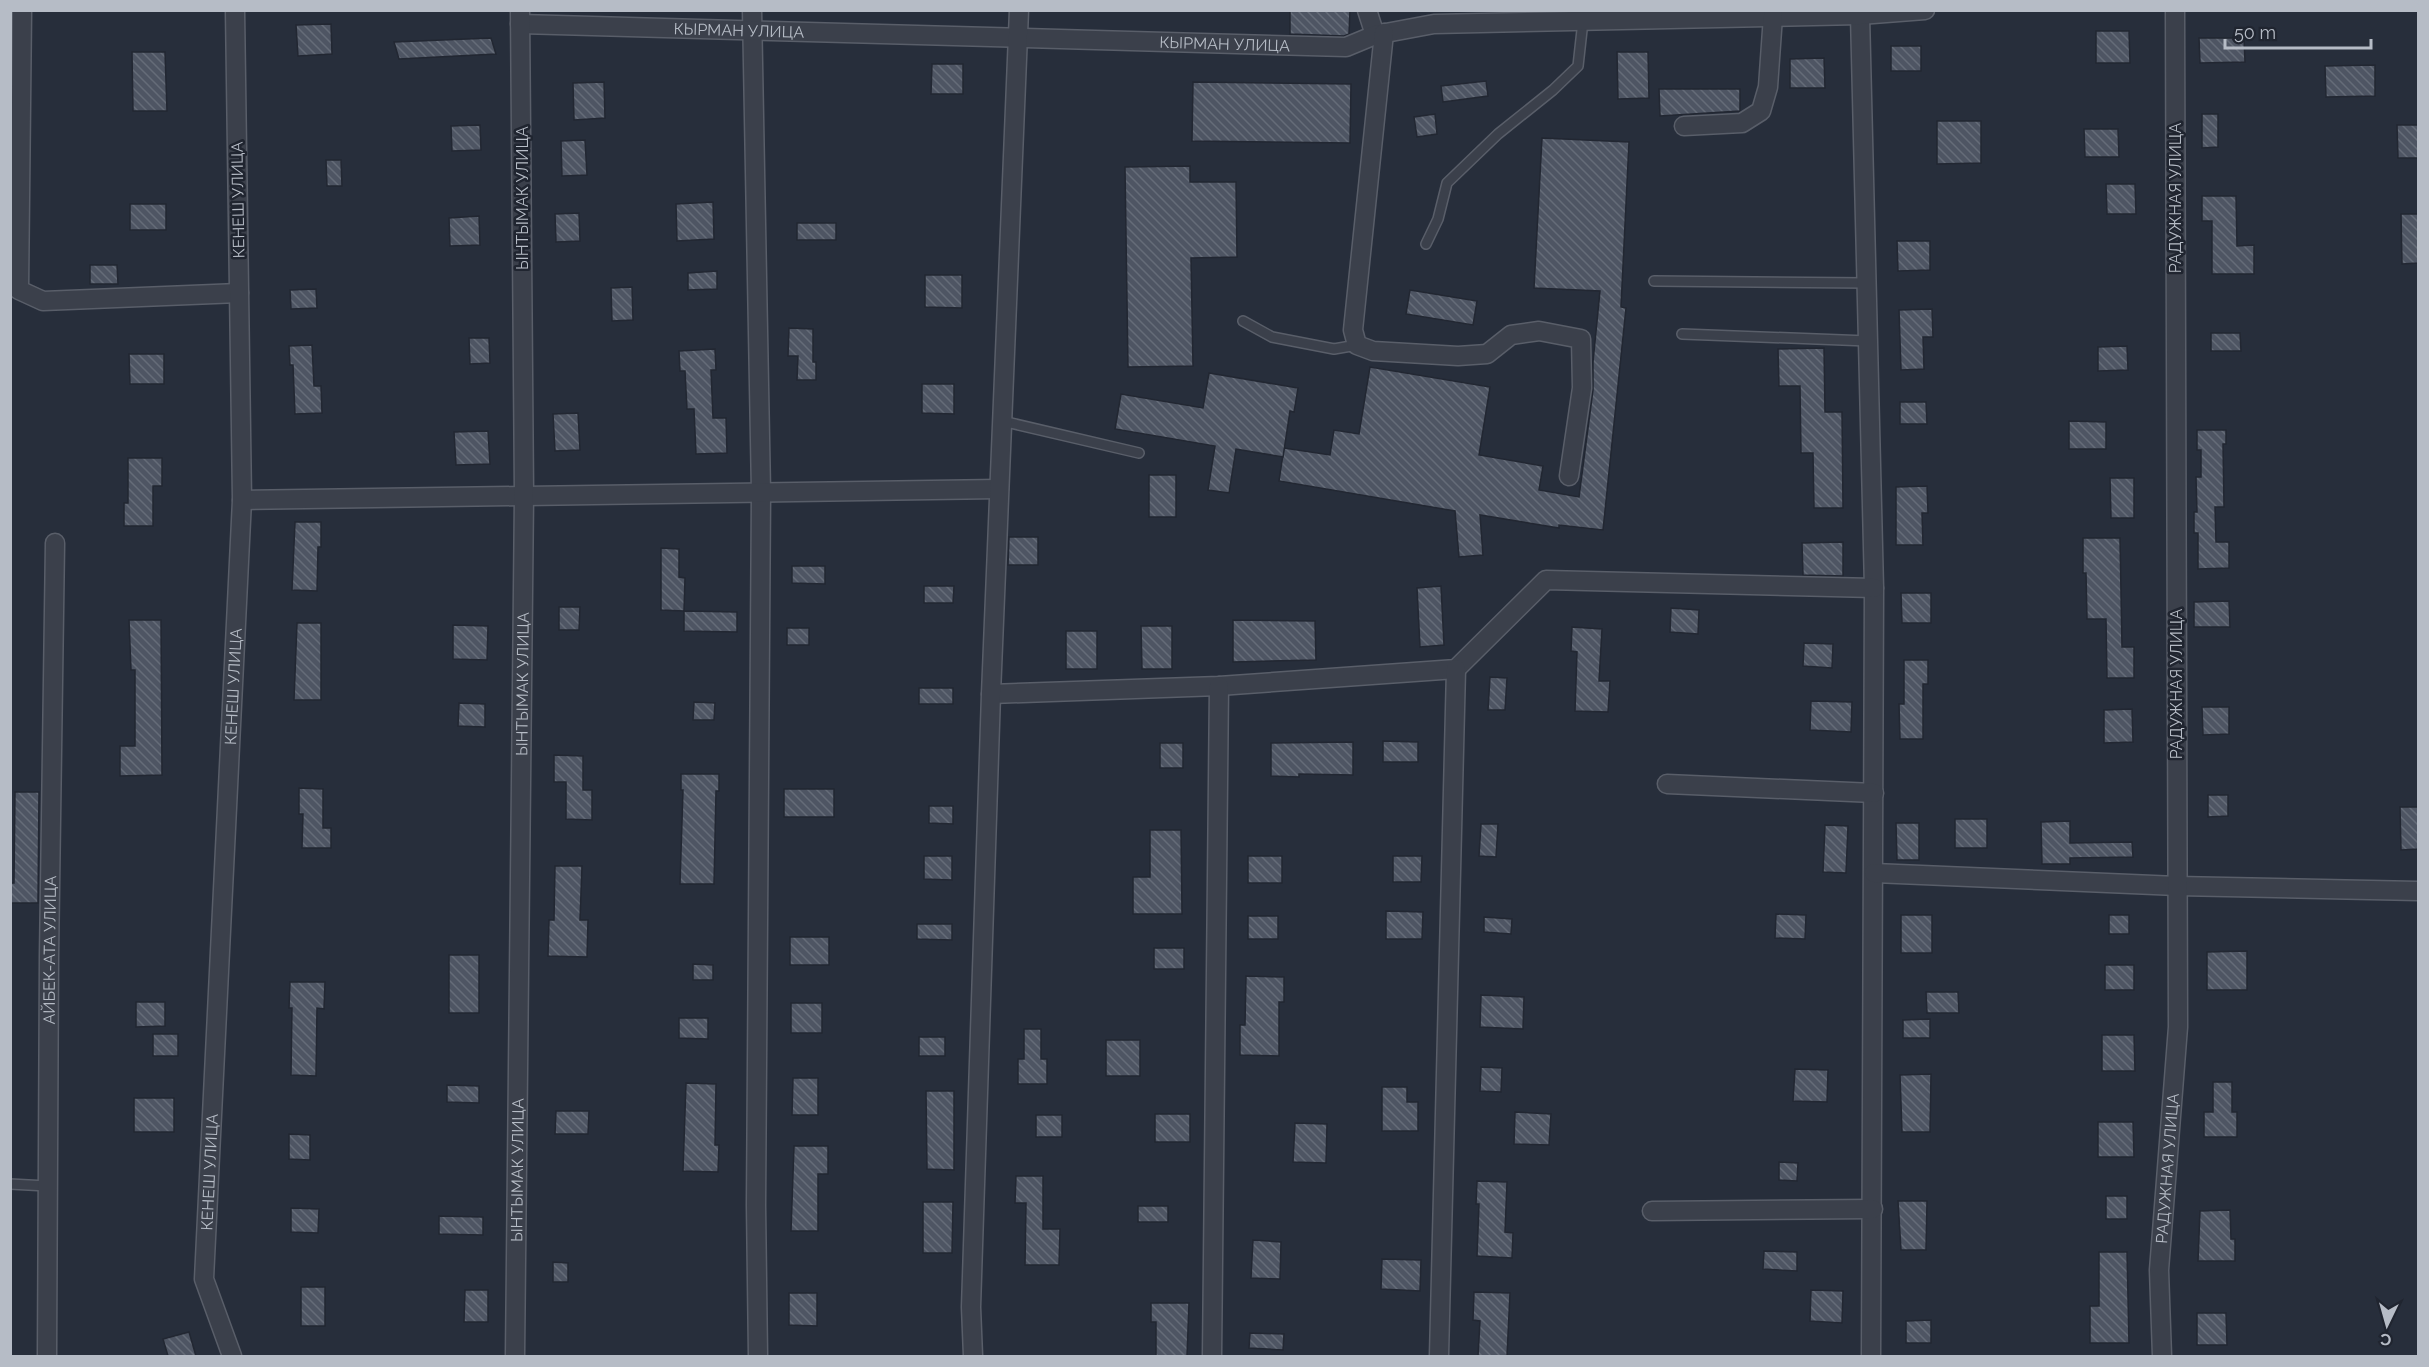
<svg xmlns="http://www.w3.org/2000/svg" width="2429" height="1367" font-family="Raleway,sans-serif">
<defs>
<pattern id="building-back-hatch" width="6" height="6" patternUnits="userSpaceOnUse" patternTransform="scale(1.5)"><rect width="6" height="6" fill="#4e5563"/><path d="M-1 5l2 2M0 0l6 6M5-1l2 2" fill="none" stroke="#656c78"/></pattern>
</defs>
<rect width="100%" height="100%" fill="#272e3b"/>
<!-- building -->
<g fill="url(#building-back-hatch)" stroke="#222732" stroke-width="1.5">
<polygon points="1290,10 1350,10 1349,34 1344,36 1290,34"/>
<polygon points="331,24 332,54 298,56 296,25"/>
<polygon points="2096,31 2129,31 2130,63 2096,63"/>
<polygon points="491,38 496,54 399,59 394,42"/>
<polygon points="2199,38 2244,38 2245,62 2200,63"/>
<rect x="1891" y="46" width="30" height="25"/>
<polygon points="132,52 165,52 167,111 133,111"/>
<polygon points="1617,52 1648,52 1649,98 1618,99"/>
<polygon points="1824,58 1825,88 1790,88 1790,59"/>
<polygon points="932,64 963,64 963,94 931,94"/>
<polygon points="2375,65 2375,96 2326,97 2325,66"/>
<polygon points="1486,81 1488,96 1443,102 1441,86"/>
<polygon points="604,82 605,118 574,120 573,83"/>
<polygon points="1193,82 1351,84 1350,143 1192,141"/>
<polygon points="1659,89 1740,89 1740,111 1660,116"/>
<polygon points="1435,114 1437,134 1417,137 1414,117"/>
<polygon points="2202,114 2218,114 2218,147 2202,148"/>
<polygon points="1937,121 1981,121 1981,163 1937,164"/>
<polygon points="480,125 481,150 452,151 451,126"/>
<polygon points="2397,125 2418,125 2418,158 2398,158"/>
<polygon points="2084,129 2118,129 2119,157 2085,157"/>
<polygon points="1542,138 1629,142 1621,307 1626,308 1603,530 1559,525 1559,528 1480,515 1483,555 1459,557 1455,511 1279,481 1284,448 1330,455 1334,430 1359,434 1370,367 1490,387 1479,455 1543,466 1539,490 1579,497 1593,390 1593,362 1600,291 1534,288"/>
<polygon points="585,140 587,175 562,176 561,141"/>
<polygon points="326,160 341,160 342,186 327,186"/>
<polygon points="1190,166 1190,182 1236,182 1237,257 1191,258 1193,366 1128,367 1125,167"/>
<polygon points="2106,184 2135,184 2136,214 2107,214"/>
<polygon points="2202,196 2236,196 2237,246 2254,245 2254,274 2212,274 2212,221 2202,221"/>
<polygon points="713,202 714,239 677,241 676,204"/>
<rect x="130" y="204" width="36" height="26"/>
<polygon points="579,213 580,241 556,242 555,214"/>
<polygon points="2401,214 2418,214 2418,263 2402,264"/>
<polygon points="479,216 480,245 450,246 449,218"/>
<rect x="797" y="223" width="39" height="17"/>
<polygon points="1897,241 1930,241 1930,270 1898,271"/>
<polygon points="90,265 117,265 118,284 90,284"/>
<polygon points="717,271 717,289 688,290 688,273"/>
<polygon points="925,275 962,275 962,308 925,307"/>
<polygon points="632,287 633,320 612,321 611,288"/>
<polygon points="316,289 317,308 291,309 290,290"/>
<polygon points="1410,290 1477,301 1473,325 1406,314"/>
<polygon points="1932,309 1933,337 1923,337 1924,369 1901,370 1899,310"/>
<polygon points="789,328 813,329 813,362 816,362 816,380 797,380 798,356 788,356"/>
<polygon points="2211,333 2240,333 2241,351 2211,351"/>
<polygon points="469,338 489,338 490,363 470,364"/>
<polygon points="312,345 314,386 321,386 322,413 295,414 293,365 290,365 289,346"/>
<polygon points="2127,346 2128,370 2098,371 2098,347"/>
<polygon points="1824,348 1825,412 1842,412 1843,508 1814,508 1813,453 1801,453 1800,386 1779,386 1778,349"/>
<polygon points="715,349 716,370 711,370 713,418 726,418 727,453 696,454 694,409 687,409 685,371 680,371 679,351"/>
<polygon points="129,354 164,354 164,384 130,384"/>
<polygon points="1209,373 1298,388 1294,412 1290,411 1283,457 1236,449 1229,493 1208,490 1215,446 1115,429 1121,394 1203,408"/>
<polygon points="922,384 954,384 954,414 922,413"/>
<polygon points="1900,402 1926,402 1927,424 1900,424"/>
<polygon points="578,413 580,450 555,451 553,414"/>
<polygon points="2069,421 2106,422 2106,449 2069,449"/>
<polygon points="2197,430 2226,430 2226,444 2223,444 2224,507 2215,507 2216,542 2229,542 2229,568 2198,569 2198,533 2194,533 2194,512 2197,512 2196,477 2201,477 2201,450 2197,450"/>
<polygon points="488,431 490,464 456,465 454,432"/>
<polygon points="128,458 162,458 162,486 153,486 153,526 124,526 124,503 128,503"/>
<rect x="1149" y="475" width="27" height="42"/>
<polygon points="2110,478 2134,478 2134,518 2111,518"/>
<polygon points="1927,486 1928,513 1922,513 1923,545 1896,545 1896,487"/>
<polygon points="295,522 321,522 321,547 318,547 317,591 292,590"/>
<polygon points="1009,537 1038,537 1038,565 1008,565"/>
<polygon points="2083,538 2120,538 2122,647 2134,647 2134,678 2107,678 2106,619 2087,619 2086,573 2083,573"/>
<polygon points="1843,542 1843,576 1803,575 1802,543"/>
<polygon points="661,548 679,549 679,577 685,578 684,611 661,610"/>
<polygon points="792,566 825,566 825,584 792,583"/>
<polygon points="924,586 954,586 953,603 924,603"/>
<polygon points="1441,586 1444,645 1420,647 1417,588"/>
<polygon points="1901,593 1931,593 1931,623 1902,623"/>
<polygon points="2229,601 2230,627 2194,627 2194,602"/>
<polygon points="559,607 580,607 579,630 559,630"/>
<polygon points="1671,608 1699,610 1698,634 1670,632"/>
<polygon points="684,611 737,612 737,632 684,631"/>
<polygon points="129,620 161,620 162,775 120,776 120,746 135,746 135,670 131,670"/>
<polygon points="1233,620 1315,621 1316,660 1233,662"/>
<polygon points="297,623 321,623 321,700 294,700"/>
<polygon points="453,625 488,626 487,660 453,659"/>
<polygon points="1141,626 1172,626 1172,669 1142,669"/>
<polygon points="1572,627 1602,629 1599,681 1610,681 1608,712 1575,711 1577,652 1571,651"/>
<rect x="787" y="628" width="22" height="17"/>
<rect x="1066" y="631" width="31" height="38"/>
<polygon points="1804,643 1833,644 1832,668 1803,666"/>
<polygon points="1904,660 1928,660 1928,684 1923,684 1923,739 1900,739 1899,704 1904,704"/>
<polygon points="1490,677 1507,678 1505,710 1488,710"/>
<rect x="919" y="688" width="34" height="16"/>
<polygon points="1811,701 1852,702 1851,732 1810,730"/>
<polygon points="694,702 715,703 714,720 693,720"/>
<polygon points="459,703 485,704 485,727 458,726"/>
<polygon points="2202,707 2229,707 2229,734 2203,735"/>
<polygon points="2132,709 2133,742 2104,743 2104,710"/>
<polygon points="1383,741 1418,742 1418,762 1383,762"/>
<polygon points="1353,742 1353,775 1299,774 1299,777 1271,776 1271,743"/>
<rect x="1160" y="743" width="23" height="25"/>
<polygon points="554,755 583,756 583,790 592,790 592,820 566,819 566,782 554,782"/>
<polygon points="681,774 719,774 719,791 716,791 714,884 680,884 683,790 681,790"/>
<polygon points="299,788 323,789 323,828 331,828 331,848 302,848 303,814 299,814"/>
<rect x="784" y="789" width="50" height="28"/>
<polygon points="15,792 39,792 38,903 10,903 10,883 14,883"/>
<polygon points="2208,795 2228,795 2228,816 2208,817"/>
<polygon points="929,806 953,806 953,824 929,823"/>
<polygon points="2400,807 2418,807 2418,849 2401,850"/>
<rect x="1955" y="819" width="32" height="29"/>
<polygon points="2070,821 2070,843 2132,842 2133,857 2070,858 2070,864 2042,864 2041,822"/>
<polygon points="1896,823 1919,823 1919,860 1897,860"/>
<polygon points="1481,824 1498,824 1496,857 1479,856"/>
<polygon points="1825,825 1848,826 1846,873 1823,872"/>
<polygon points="1150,830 1181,830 1182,914 1133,914 1133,877 1150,877"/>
<polygon points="924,856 952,856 952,880 924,879"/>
<rect x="1248" y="856" width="34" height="27"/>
<polygon points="1393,856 1422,856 1421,882 1393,882"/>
<polygon points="555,866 582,866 580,920 588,920 587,957 548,956 549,920 554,920"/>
<polygon points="1386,911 1423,912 1422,939 1386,939"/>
<polygon points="1776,914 1806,915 1805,939 1775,938"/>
<rect x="1901" y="915" width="31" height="38"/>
<rect x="2109" y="915" width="20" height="19"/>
<rect x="1248" y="916" width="30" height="23"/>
<polygon points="1484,917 1512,919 1511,934 1484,932"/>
<polygon points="917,924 952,924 952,940 917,939"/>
<rect x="790" y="937" width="39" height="28"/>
<rect x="1154" y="948" width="30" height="21"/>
<polygon points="2247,951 2247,990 2207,990 2207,952"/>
<rect x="449" y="955" width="30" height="58"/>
<polygon points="693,964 713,965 713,980 693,980"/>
<rect x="2105" y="965" width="29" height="25"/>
<polygon points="1246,976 1284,977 1284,1002 1279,1002 1279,1056 1240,1055 1240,1025 1245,1025"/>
<polygon points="290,982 325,982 324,1009 317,1008 316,1076 291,1075 292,1008 289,1008"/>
<polygon points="1926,992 1958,992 1959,1013 1927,1013"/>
<polygon points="1481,995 1524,997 1523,1029 1480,1027"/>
<polygon points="136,1002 165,1002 165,1026 136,1027"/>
<rect x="791" y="1003" width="31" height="30"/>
<polygon points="679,1018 708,1018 708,1039 679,1038"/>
<polygon points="1930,1019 1930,1038 1903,1038 1903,1020"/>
<polygon points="1024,1029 1041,1029 1041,1059 1047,1059 1047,1084 1018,1084 1018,1059 1024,1059"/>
<rect x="153" y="1034" width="25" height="22"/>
<polygon points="2102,1035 2134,1035 2135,1071 2102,1071"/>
<rect x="919" y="1037" width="26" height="19"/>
<rect x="1106" y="1040" width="34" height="36"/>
<polygon points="1481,1067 1502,1068 1501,1092 1480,1091"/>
<polygon points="1795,1069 1828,1070 1827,1102 1793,1101"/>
<polygon points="1931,1074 1930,1132 1902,1132 1900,1075"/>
<polygon points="793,1078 818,1078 818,1115 792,1115"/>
<polygon points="2213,1082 2232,1082 2232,1112 2237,1112 2237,1137 2204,1137 2204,1112 2213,1112"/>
<polygon points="686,1083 716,1084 715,1145 719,1145 718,1172 683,1171"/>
<polygon points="447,1085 479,1086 479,1103 447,1102"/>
<polygon points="1382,1087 1407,1087 1407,1102 1418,1102 1418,1131 1382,1131"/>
<polygon points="926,1091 954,1091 954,1170 927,1169"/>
<rect x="134" y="1098" width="40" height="34"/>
<polygon points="556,1111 589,1111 588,1134 555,1134"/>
<polygon points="1515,1112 1551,1114 1549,1145 1514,1144"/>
<rect x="1155" y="1114" width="35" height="28"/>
<rect x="1036" y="1115" width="26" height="22"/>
<polygon points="2098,1122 2133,1122 2134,1157 2098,1157"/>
<polygon points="1295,1123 1327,1124 1326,1163 1293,1162"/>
<polygon points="289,1134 310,1135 310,1160 289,1159"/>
<polygon points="794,1146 828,1146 828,1174 818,1174 818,1231 791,1231"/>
<polygon points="1779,1162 1798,1163 1797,1181 1779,1180"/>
<polygon points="1016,1176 1043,1176 1043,1229 1060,1229 1059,1265 1025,1265 1026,1203 1015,1203"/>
<polygon points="1477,1181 1507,1182 1505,1232 1513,1233 1512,1258 1477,1256 1479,1204 1476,1204"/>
<rect x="2106" y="1196" width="21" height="23"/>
<polygon points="1898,1201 1927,1201 1926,1250 1901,1250"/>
<polygon points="923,1202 953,1202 952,1253 923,1253"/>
<rect x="1138" y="1206" width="30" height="16"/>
<polygon points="291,1208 319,1209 318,1233 291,1232"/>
<polygon points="2230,1210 2231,1239 2235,1239 2235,1261 2198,1261 2200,1211"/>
<polygon points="439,1216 483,1217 483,1235 439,1234"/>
<polygon points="1253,1240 1281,1242 1280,1279 1251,1278"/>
<polygon points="1764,1251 1797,1252 1797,1271 1763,1269"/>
<polygon points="2099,1252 2127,1252 2129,1343 2090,1343 2090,1306 2099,1306"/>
<polygon points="1382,1259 1421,1260 1420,1291 1381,1289"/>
<polygon points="553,1262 568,1263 568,1282 553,1282"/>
<rect x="301" y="1287" width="24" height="39"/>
<polygon points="465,1290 488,1290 488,1322 464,1322"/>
<polygon points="1811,1290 1843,1291 1842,1323 1810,1321"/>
<polygon points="1474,1292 1510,1293 1507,1356 1478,1356 1480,1321 1473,1320"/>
<polygon points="789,1293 817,1293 817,1326 789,1325"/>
<polygon points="1151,1303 1189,1303 1187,1356 1156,1356 1156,1322 1151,1322"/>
<polygon points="2197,1313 2226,1313 2227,1345 2197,1345"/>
<polygon points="1931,1320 1931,1343 1906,1343 1906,1321"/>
<polygon points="189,1332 196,1356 168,1356 163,1339"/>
<polygon points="1250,1333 1284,1334 1283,1350 1249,1348"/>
</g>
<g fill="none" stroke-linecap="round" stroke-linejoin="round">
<defs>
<g id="lane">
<polyline points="1426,244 1438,219 1447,183 1498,134 1553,90 1578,66 1583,21"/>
<polyline points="1654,281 1867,283"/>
<polyline points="1243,321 1272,337 1334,349 1357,345"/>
<polyline points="1682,334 1868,341"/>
<polyline points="1002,421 1139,453"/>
<polyline points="10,1184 47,1186"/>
</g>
<g id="street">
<polyline points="22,10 19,290 43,301 239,293"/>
<polyline points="752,10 761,492 756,1205 758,1356"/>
<polyline points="1367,10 1375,35"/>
<polyline points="1860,15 1874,588 1871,1356"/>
<path id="s1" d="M 520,24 L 1346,47 L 1375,35 L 1434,24 L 1860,15 L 1925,10"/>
<polyline points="1384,33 1353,330 1357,345 1373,351 1458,356 1487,354 1511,335 1539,331 1581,339 1582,388 1569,476"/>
<polyline points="1684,126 1742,123 1761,111 1768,87 1773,16"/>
<polyline points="242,500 999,489"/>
<polyline points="991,694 1219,686 1456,669 1546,580 1874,588"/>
<polyline points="1667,784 1874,793"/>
<polyline points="1874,873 2177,886 2418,891"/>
<polyline points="1652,1211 1873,1209"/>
<path id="s2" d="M 47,1356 L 49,957 L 55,543"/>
<path id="s3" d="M 232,1356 L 204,1279 L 242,500 L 235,10"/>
<path id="s4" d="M 515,1356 L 524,495 L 520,10"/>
<polyline points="973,1356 971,1307 991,694 1019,10"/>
<polyline points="1212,1356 1219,686"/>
<polyline points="1439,1356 1456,669"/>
<path id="s5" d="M 2162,1356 L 2159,1270 L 2178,1027 L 2175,10"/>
</g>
</defs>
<!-- lane casing -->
<use href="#lane" stroke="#595e69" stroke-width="12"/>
<!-- street casing -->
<use href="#street" stroke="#595e69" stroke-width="21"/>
<!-- lane -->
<use href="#lane" stroke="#3b404b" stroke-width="9"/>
<!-- street -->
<use href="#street" stroke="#3b404b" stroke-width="18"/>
</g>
<g text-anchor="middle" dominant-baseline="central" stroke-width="5" stroke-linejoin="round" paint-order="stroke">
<!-- street labels -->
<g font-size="16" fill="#b6bcc6" stroke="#202530">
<text stroke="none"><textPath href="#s1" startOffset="219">КЫРМАН УЛИЦА</textPath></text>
<text stroke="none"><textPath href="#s1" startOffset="705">КЫРМАН УЛИЦА</textPath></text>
<text transform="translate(522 198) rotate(-90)">ЫНТЫМАК УЛИЦА</text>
<text transform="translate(2175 198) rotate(-90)">РАДУЖНАЯ УЛИЦА</text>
<text transform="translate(238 200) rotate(-91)">КЕНЕШ УЛИЦА</text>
<text stroke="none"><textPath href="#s4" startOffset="672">ЫНТЫМАК УЛИЦА</textPath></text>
<text transform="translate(2176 684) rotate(-90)">РАДУЖНАЯ УЛИЦА</text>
<text stroke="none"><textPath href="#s3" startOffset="675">КЕНЕШ УЛИЦА</textPath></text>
<text stroke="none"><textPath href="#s2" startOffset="406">АЙБЕК-АТА УЛИЦА</textPath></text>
<text stroke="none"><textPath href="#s4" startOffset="186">ЫНТЫМАК УЛИЦА</textPath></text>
<text stroke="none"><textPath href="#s5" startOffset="188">РАДУЖНАЯ УЛИЦА</textPath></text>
<text stroke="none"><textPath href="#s3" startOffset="189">КЕНЕШ УЛИЦА</textPath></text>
</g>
</g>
<!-- border -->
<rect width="2429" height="1367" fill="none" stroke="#b6bcc6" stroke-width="24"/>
<!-- north arrow -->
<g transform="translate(2387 1325) rotate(185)" stroke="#202530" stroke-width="4.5" paint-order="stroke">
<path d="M0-4.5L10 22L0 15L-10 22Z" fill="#b6bcc6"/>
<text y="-9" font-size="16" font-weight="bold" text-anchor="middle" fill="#b6bcc6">С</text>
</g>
<!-- scale -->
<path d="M2225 39v9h146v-9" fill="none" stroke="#b6bcc6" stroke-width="3"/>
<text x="2234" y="39" font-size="18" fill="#b6bcc6" stroke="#202530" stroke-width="4.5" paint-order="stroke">50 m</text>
</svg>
